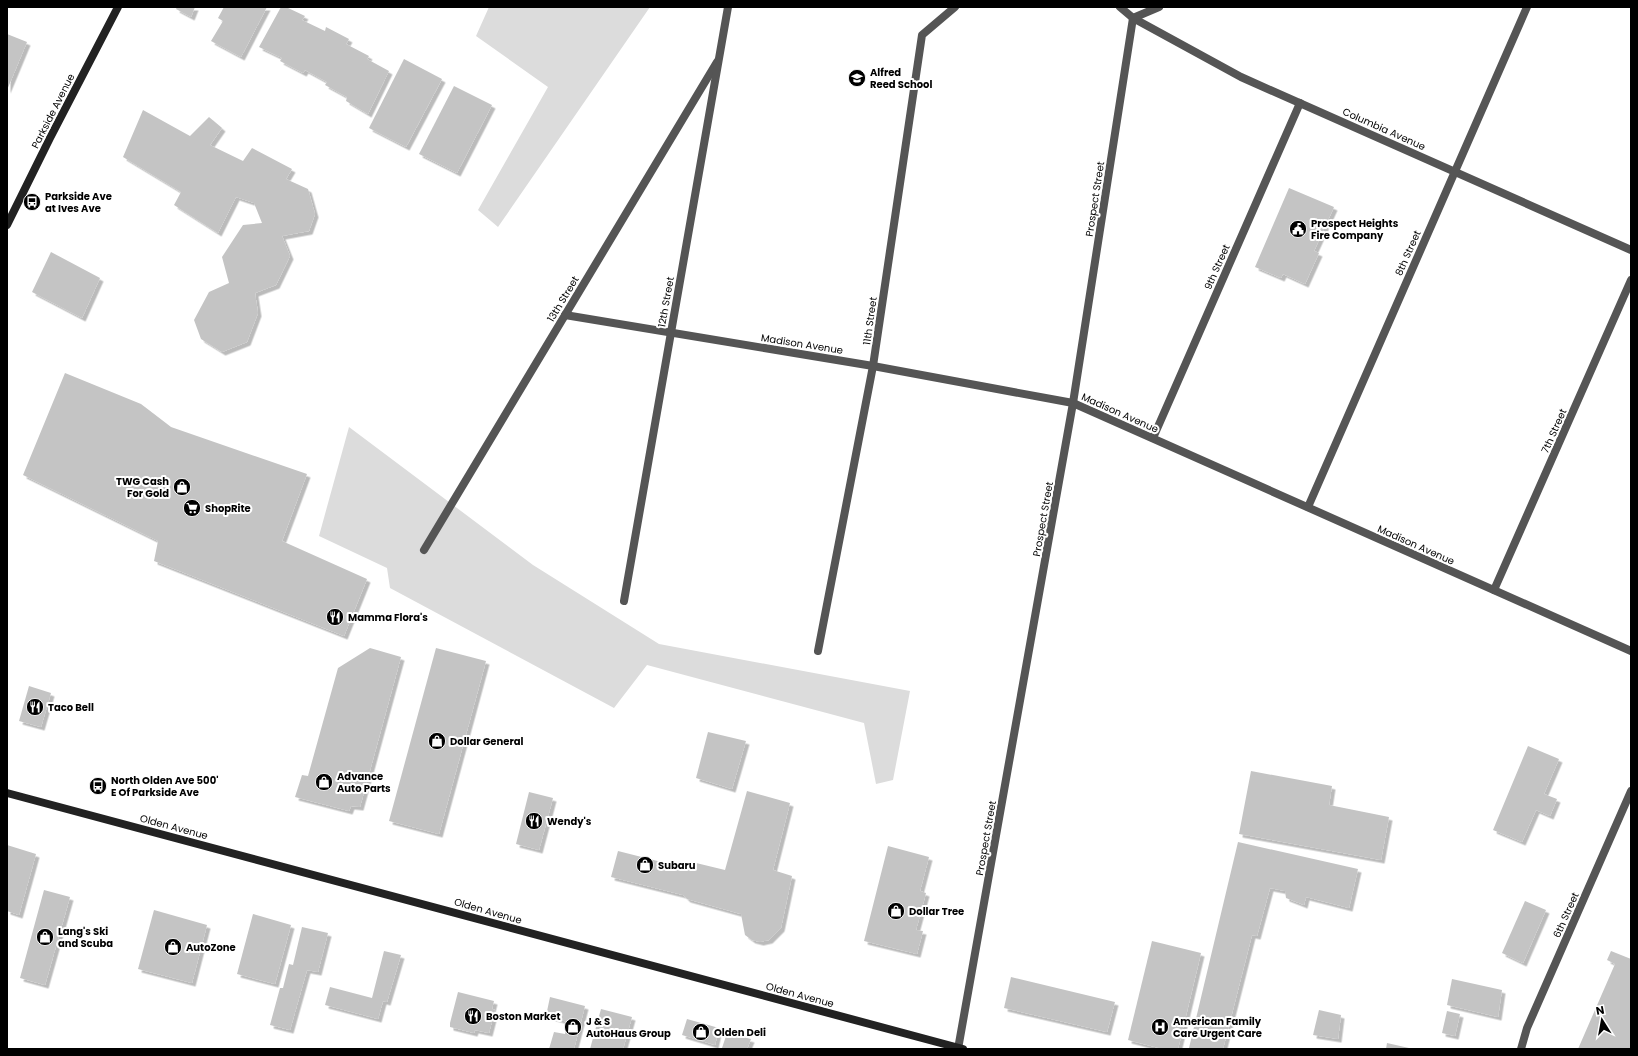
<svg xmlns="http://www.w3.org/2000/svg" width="1638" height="1056" font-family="Poppins,sans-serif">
<defs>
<filter id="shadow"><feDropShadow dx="3.5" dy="3.5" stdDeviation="0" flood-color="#0004"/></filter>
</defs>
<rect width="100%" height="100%" fill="#fff"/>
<!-- green -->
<g fill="#dcdcdc">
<polygon points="489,7 650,7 498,227 478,210 548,87 476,36"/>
<polygon points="349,427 533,565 659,644 910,691 893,780 876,784 864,723 647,665 614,708 390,588 387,568 319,536"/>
</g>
<!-- building -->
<g fill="#c4c4c4" filter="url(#shadow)">
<polygon points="177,7 195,7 191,17 176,9"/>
<polygon points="224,7 267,7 241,57 211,41 223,21 218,18"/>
<polygon points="281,7 286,7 305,16 302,20 325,31 326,27 349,39 346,44 369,56 367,59 389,71 368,114 346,101 347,97 325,85 327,82 305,70 303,73 280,61 282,58 259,47"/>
<polygon points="7,34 27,42 7,90"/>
<polygon points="404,59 442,79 406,147 369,128"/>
<polygon points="454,86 492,105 457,173 419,154"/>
<polygon points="143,110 190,136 209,117 222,128 210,145 243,161 252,148 292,169 286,179 308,189 315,214 309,231 282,236 290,256 276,285 255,293 258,313 247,342 222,352 201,339 194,320 209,292 229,283 222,257 243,225 262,223 254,203 236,197 218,233 174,205 181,192 123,157"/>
<polygon points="1289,188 1334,207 1314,251 1319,253 1305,284 1283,274 1281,278 1255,267"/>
<polygon points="51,252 100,278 82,318 32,292"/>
<polygon points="65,373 141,404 171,427 307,474 282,541 367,579 344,636 154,561 158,541 23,475"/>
<polygon points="370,648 401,657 360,807 351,806 349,811 295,797 302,775 308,776 338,668"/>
<polygon points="436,648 486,661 439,834 389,821"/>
<polygon points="29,686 51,693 41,727 19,721"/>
<polygon points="708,732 746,741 732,789 696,778"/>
<polygon points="1528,746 1559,759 1544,794 1557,799 1550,816 1536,810 1522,842 1493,830"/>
<polygon points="1251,771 1332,786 1329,805 1389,817 1381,860 1239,834"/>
<polygon points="747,791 790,803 773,870 792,876 781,928 769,940 760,942 752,940 745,935 741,914 687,899 683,895 611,877 618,851 689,869 692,862 725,870"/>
<polygon points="529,792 553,798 539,850 516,844"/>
<polygon points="1238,842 1358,869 1349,908 1306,897 1304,905 1286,898 1285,891 1270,888 1257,936 1252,935 1223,1049 1189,1048"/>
<polygon points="7,845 36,854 19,915 7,911"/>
<polygon points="888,846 929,857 920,891 926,893 916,930 923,931 917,954 864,941"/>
<polygon points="44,890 70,897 45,985 20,978"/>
<polygon points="1525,901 1546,910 1523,963 1502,953"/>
<polygon points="154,910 207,925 192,983 138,969"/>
<polygon points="253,914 291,925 275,984 237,974"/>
<polygon points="302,927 328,933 318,972 307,970 290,1030 270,1025 280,988 283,988 289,964 293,965"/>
<polygon points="1152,941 1201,953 1178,1049 1163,1049 1128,1040"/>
<polygon points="384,951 401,955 387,1002 383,1001 378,1019 325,1005 330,987 372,998"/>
<polygon points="1611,951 1631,959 1631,1049 1578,1049 1615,964 1607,960"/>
<polygon points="1011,977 1115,1002 1107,1032 1004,1008"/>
<polygon points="1452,979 1502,990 1498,1017 1447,1005"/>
<polygon points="458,992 494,1001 492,1009 495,1010 489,1033 475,1030 474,1033 450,1027 450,1023"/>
<polygon points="550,997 585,1006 574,1049 549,1049 554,1032 565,1034 568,1022 546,1016"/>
<polygon points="601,1009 632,1017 623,1049 590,1049"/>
<polygon points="1319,1010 1341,1015 1338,1039 1313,1035"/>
<polygon points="1447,1011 1460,1014 1455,1036 1442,1033"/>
<polygon points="687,1019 719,1028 715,1045 682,1035"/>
<polygon points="727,1033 751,1039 747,1049 722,1048"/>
<polygon points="1387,1043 1409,1048 1409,1049 1386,1049"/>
</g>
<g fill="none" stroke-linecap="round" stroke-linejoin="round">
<!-- minor -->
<g stroke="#555" stroke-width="8">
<polyline points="1133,18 1241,77 1631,250"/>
<polyline points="565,315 873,366 1073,403 1631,651"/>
<polyline points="1153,438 1300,103"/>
<polyline points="1308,507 1527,7"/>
<polyline points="424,550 717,62"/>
<polyline points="1494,590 1631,280"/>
<polyline points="624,601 728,7"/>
<polyline points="818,651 873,366 922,35 955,7"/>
<polyline points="1521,1049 1527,1028 1631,791"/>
</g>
<!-- tertiary -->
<g stroke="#555" stroke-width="8">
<polyline points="1120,7 1133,18"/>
<polyline points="1133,18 1159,7"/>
<polyline points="958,1049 1073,403 1133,18"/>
</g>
<!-- secondary -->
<g stroke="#222" stroke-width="8">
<polyline points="7,225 50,138 118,7"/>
<polyline points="7,793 963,1049"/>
</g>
</g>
<!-- icons -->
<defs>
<symbol id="school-disc" viewBox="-11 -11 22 22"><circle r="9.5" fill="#000" stroke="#fff"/><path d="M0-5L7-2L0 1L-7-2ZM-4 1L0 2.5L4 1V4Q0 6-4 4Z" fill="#fff"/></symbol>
<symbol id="bus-disc" viewBox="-11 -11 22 22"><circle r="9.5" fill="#000" stroke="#fff"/><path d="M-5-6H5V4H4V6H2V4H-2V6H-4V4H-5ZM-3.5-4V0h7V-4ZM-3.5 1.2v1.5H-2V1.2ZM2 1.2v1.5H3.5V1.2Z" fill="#fff"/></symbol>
<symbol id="civic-disc" viewBox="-11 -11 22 22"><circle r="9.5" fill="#000" stroke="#fff"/><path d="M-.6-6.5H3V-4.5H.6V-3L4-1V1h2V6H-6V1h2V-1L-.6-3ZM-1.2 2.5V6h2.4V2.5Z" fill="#fff"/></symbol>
<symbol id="shop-disc" viewBox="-11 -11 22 22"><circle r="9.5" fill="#000" stroke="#fff"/><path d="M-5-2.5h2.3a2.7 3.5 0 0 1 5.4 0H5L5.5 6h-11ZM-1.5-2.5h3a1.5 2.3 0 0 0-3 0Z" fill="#fff"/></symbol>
<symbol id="supermarket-disc" viewBox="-11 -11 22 22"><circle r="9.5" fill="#000" stroke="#fff"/><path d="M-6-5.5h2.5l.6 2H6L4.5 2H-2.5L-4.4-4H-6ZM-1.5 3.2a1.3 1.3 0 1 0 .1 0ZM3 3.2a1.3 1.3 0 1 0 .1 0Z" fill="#fff"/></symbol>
<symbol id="restaurant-disc" viewBox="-11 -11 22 22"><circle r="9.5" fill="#000" stroke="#fff"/><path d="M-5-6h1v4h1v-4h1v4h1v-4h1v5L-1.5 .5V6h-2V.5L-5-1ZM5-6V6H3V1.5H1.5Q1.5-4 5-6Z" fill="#fff"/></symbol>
<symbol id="hospital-disc" viewBox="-11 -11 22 22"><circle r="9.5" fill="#000" stroke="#fff"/><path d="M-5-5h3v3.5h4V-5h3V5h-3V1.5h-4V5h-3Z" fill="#fff"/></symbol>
</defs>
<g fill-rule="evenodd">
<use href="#school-disc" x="847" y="68" width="20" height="20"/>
<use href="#bus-disc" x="22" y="192" width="20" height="20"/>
<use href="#civic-disc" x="1288" y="219" width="20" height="20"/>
<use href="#shop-disc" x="172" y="477" width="20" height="20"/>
<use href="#supermarket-disc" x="182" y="498" width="20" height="20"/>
<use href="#restaurant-disc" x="325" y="607" width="20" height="20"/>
<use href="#restaurant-disc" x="25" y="697" width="20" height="20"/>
<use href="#shop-disc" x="427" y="731" width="20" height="20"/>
<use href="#shop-disc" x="314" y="772" width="20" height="20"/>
<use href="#bus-disc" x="88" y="776" width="20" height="20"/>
<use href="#restaurant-disc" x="524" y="811" width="20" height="20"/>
<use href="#shop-disc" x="635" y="855" width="20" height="20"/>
<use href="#shop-disc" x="886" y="901" width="20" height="20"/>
<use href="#shop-disc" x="35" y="927" width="20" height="20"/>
<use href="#shop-disc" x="163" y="937" width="20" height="20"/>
<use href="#restaurant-disc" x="463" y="1006" width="20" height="20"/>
<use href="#shop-disc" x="563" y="1017" width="20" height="20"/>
<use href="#hospital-disc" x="1150" y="1017" width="20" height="20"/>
<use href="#shop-disc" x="691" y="1022" width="20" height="20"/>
</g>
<g text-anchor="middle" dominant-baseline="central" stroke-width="4" stroke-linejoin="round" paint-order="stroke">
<!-- poi labels -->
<g font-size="10" font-weight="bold" fill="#000" stroke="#fff" text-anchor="start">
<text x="870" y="72">Alfred<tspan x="870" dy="12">Reed School</tspan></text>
<text x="45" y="196">Parkside Ave<tspan x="45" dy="12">at Ives Ave</tspan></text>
<text x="1311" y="223">Prospect Heights<tspan x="1311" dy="12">Fire Company</tspan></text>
<text x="169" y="481" text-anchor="end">TWG Cash<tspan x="169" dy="12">For Gold</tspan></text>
<text x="205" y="508">ShopRite</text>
<text x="348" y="617">Mamma Flora's</text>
<text x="48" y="707">Taco Bell</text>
<text x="450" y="741">Dollar General</text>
<text x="337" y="776">Advance<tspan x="337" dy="12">Auto Parts</tspan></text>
<text x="111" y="780">North Olden Ave 500'<tspan x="111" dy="12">E Of Parkside Ave</tspan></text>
<text x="547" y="821">Wendy's</text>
<text x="658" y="865">Subaru</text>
<text x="909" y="911">Dollar Tree</text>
<text x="58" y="931">Lang's Ski<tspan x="58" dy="12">and Scuba</tspan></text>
<text x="186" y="947">AutoZone</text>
<text x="486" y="1016">Boston Market</text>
<text x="586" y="1021">J &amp; S<tspan x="586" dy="12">AutoHaus Group</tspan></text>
<text x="1173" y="1021">American Family<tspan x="1173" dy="12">Care Urgent Care</tspan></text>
<text x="714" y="1032">Olden Deli</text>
</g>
<!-- street labels -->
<g font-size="10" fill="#000" stroke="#fff">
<text transform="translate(53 111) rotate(-63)">Parkside Avenue</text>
<text transform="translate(1384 129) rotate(24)">Columbia Avenue</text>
<text transform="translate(1095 199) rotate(-81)">Prospect Street</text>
<text transform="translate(1408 253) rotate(-66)">8th Street</text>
<text transform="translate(1217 267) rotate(-66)">9th Street</text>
<text transform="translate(563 299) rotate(-59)">13th Street</text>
<text transform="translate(666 302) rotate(-80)">12th Street</text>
<text transform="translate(870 321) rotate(-82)">11th Street</text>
<text transform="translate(802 344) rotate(9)">Madison Avenue</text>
<text transform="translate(1120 413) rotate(24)">Madison Avenue</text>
<text transform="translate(1554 431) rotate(-66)">7th Street</text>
<text transform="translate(1043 519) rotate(-80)">Prospect Street</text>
<text transform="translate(1416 545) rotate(24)">Madison Avenue</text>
<text transform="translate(174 827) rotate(15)">Olden Avenue</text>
<text transform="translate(986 838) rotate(-80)">Prospect Street</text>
<text transform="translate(488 911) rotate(16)">Olden Avenue</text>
<text transform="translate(1566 915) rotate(-66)">6th Street</text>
<text transform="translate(800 995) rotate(15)">Olden Avenue</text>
</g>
</g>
<!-- border -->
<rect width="1638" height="1056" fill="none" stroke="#000000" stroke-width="16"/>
<!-- north arrow -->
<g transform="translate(1602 1020) rotate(349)" stroke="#ffffff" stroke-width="3" paint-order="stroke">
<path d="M0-3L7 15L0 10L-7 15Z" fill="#000000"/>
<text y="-6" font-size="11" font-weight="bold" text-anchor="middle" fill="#000000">N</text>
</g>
</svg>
